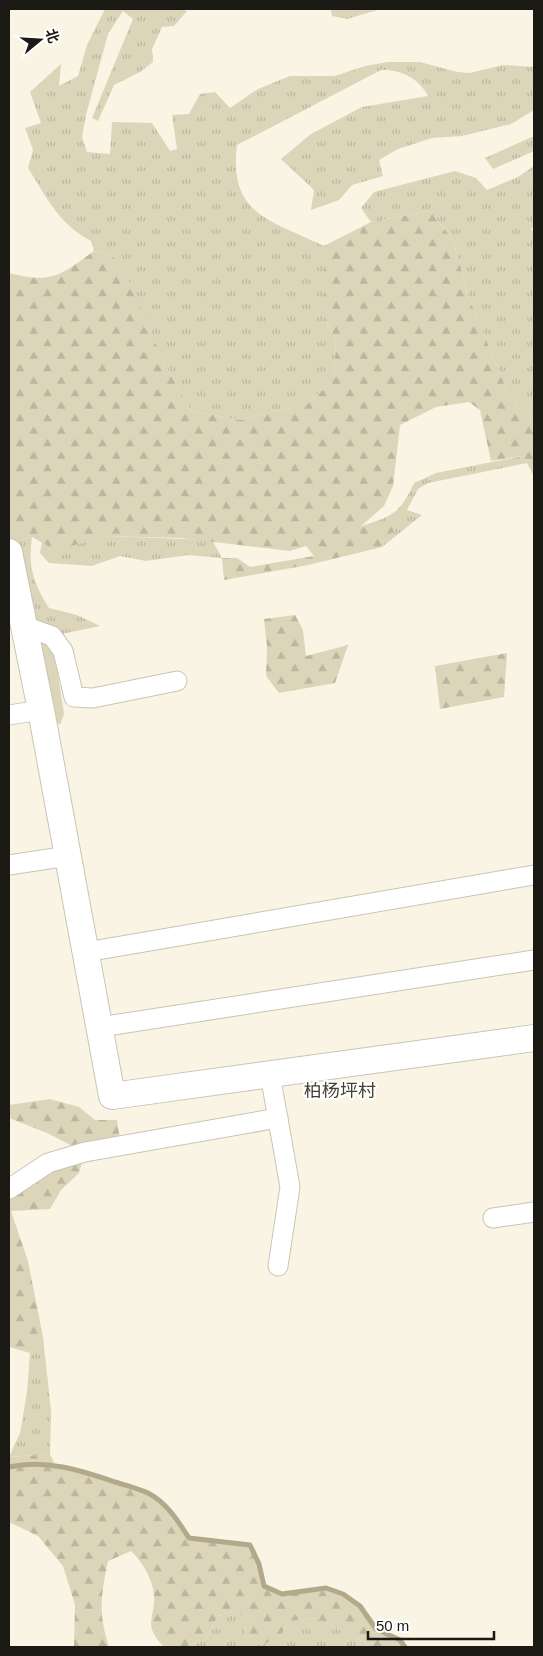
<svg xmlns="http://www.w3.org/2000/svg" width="543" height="1656" font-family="Helvetica,'Noto Sans SC',sans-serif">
<defs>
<pattern id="grass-tufts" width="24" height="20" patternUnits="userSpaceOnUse" patternTransform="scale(1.25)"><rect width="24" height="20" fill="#ddd5b9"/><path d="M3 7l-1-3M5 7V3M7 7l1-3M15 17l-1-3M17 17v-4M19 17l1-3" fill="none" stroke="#bdb69e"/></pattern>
<pattern id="forest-firs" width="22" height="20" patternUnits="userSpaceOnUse" patternTransform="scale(1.25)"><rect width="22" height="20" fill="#ddd5b9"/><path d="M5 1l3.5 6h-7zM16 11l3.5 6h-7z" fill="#bdb69e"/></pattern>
</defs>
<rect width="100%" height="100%" fill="#f9f4e3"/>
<!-- grass -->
<g fill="url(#grass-tufts)">
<path d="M 105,9 L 180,9 L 187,11 L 174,26 L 162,27 L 152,49 L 153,62 L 140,72 L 114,85 L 98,121 L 92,118 L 133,19 L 123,11 L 108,34 L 86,115 L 82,137 L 87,152 L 110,154 L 112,122 L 152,123 L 170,151 L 177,149 L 172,115 L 189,114 L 200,94 L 215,92 L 230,108 L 258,89 L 290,76 L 335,76 L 365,66 L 388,62 L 420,62 L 457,72 L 470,73 L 503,65 L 534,67 L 534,110 L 511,124 L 462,136 L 432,138 L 398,149 L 379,160 L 383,176 L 352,185 L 339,200 L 311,210 L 314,190 L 281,159 L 311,134 L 362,107 L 428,96 C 419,78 400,69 381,70 L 237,145 C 228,216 273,221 324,246 L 324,319 L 336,339 L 334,380 L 307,404 L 241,420 L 191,411 L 162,359 L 112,255 L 94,251 L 91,241 C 58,223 47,198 28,168 L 33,150 L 25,128 L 41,123 L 30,92 L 61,64 L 59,86 L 78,76 L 87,45 Z"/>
<polygon points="331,9 381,9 347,19 332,16"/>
<polygon points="534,136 534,151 493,169 485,158"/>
<polygon points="534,166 534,227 531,229 534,233 534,418 510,398 469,298 453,240 430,211 371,222 361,208 374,192 455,171 476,178 487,190 518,177"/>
<path d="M 523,456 L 527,463 L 428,483 L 418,489 L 407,510 L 422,515 L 382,547 L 394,527 L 359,527 C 391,516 399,516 414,483 L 436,473 Z"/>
<path d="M 104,536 L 212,540 L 222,558 L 188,555 L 146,561 L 120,556 L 92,566 L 49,563 L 40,553 L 42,542 C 61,553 84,541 104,536 Z"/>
<path d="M 32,537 C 28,567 33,582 49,608 L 77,615 L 100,626 L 52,636 L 24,626 L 9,543 Z"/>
<polygon points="43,1337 51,1411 50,1454 9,1457 20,1433 27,1392 30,1353"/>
<polygon points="236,1610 245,1621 246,1639 281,1635 289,1621 316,1618 353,1635 369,1647 184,1647 205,1640 218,1616"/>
</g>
<!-- forest -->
<g fill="url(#forest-firs)">
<path d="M 430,211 L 453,240 L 469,298 L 510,398 L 534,418 L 534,476 L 523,456 L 491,461 L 480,410 L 469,402 L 436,407 L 400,425 L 393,486 L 384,506 L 360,527 L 395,527 L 382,547 L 308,565 L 224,580 L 222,558 L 237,558 L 250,567 L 314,556 L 306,546 L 290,551 L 181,538 L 104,536 L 68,547 L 50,547 L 32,537 L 9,543 L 9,273 C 51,284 60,276 94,251 L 112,255 L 130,283 L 162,359 L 191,411 L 241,420 L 307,404 L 334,380 L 336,339 L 324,319 L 324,246 L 371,222 Z"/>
<polygon points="295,615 303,630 306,656 348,645 335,683 279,693 266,676 267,646 264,619"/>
<polygon points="507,653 504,697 440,709 435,666"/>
<polygon points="50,1099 79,1107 95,1120 117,1120 121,1146 85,1152 79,1173 61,1190 50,1209 11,1211 28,1261 43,1337 30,1353 9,1347 9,1189 84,1152 47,1133 9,1118 9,1105"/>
<path d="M 50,1454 L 55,1465 C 95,1475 142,1483 172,1512 C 179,1519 184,1530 189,1538 L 250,1545 L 259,1564 L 264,1586 L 282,1594 L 326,1588 L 343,1594 L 360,1606 L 376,1629 L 400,1640 L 405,1647 L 369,1647 L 353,1635 L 316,1618 L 289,1621 L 281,1635 L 261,1646 L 246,1639 L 245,1621 L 236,1610 L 218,1616 L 205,1640 L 184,1647 L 164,1647 C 144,1625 153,1624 154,1600 C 155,1582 143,1563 131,1551 L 108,1561 C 101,1595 98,1613 109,1647 L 74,1647 L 75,1605 L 63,1566 L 38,1536 L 9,1522 L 9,1457 Z"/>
</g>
<!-- park -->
<polygon fill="#ddd5b9" points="24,626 52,636 64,714 60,725 41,710"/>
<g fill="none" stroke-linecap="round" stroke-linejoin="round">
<!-- stream -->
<path stroke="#b1a98a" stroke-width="5" d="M 9,1467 C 45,1459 80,1470 115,1482 C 125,1485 137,1488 148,1493 C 166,1502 178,1521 189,1538 L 250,1545 L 259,1564 L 264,1586 L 282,1594 L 326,1588 L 343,1594 L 360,1606 L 376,1629 L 400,1640 L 405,1647"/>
<defs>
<g id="street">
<polyline points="24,626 52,636 63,651 74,697 93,698 177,681"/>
<polyline points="9,715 41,710"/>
<polyline points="9,865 68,856"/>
<polyline points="86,952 534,875"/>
<polyline points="100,1027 534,960"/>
<polyline points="270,1074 290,1187 278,1266"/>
<polyline points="9,1189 48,1163 85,1152 278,1118"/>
<polyline points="493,1218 534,1212"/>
</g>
<polyline id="secondary" points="9,552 41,710 112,1096 534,1038"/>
</defs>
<!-- street casing -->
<use href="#street" stroke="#c9c5b4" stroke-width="21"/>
<!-- secondary casing -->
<use href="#secondary" stroke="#c9c5b4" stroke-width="28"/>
<!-- street -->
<use href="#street" stroke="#fff" stroke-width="19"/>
<!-- secondary -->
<use href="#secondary" stroke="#fff" stroke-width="26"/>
</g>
<g text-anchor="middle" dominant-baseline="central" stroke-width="4.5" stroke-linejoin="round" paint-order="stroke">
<!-- quarter labels -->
<g font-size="18" fill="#434032" stroke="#fff">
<text x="340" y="1091">柏杨坪村</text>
</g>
</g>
<!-- border -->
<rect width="543" height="1656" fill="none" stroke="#1b1913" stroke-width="20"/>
<!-- north arrow -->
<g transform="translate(40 40) rotate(72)" stroke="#ffffff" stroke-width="4" paint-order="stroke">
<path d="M0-4L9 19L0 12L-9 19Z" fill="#1b1913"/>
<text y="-8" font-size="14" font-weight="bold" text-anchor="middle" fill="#1b1913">北</text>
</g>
<!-- scale -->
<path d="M368 1631v8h126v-8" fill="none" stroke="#1b1913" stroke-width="2.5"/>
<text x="376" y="1631" font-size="15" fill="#1b1913" stroke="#ffffff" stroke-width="4" paint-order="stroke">50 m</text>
</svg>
